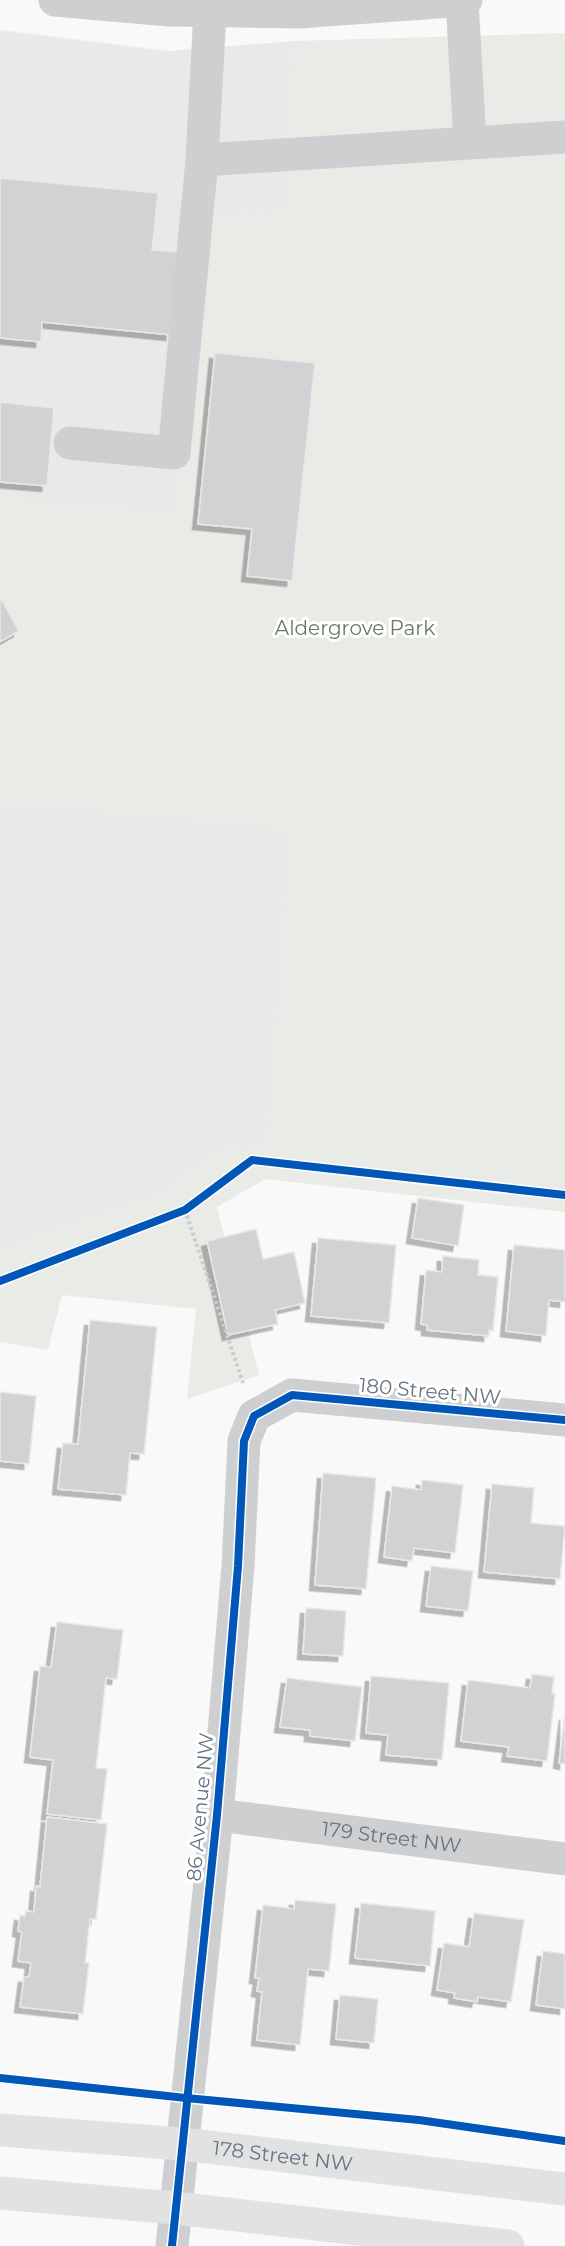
<svg xmlns="http://www.w3.org/2000/svg" width="565" height="2246" font-family="Montserrat,sans-serif">
<defs>
<filter id="shadow"><feDropShadow dx="-5.5" dy="5.5" stdDeviation="0" flood-color="#0004"/></filter>
</defs>
<rect width="100%" height="100%" fill="#f9f9f9"/>
<!-- built -->
<g fill="#e8e9e9">
<polygon points="0,30 168,51 295,41 288,213 200,218 178,513 0,499"/>
<polygon points="0,801 293,829 268,1149 213,1151 169,1192 0,1251"/>
</g>
<!-- green -->
<polygon fill="#e8ebe6" points="565,33 565,1212 265,1179 217,1207 259,1375 187,1399 196,1309 62,1295 48,1350 0,1342 0,1251 169,1192 213,1151 268,1149 293,830 0,801 0,499 178,512 200,218 288,213 295,41"/>
<!-- building -->
<g fill="#d0d2d3" stroke="#e8e8e8" stroke-width="1.5" filter="url(#shadow)">
<polygon points="0,178 158,193 152,250 179,252 171,335 42,322 41,342 0,338"/>
<polygon points="215,353 315,363 292,581 247,576 252,529 198,524"/>
<polygon points="0,402 54,408 47,486 0,482"/>
<polygon points="0,597 19,631 0,642"/>
<polygon points="418,1198 464,1205 458,1246 412,1238"/>
<polygon points="256,1229 263,1259 294,1252 305,1303 275,1310 278,1324 228,1335 207,1241"/>
<polygon points="318,1238 396,1245 389,1323 311,1316"/>
<polygon points="514,1245 565,1250 565,1302 549,1300 546,1336 506,1331"/>
<polygon points="443,1256 479,1260 478,1275 498,1277 493,1331 489,1330 489,1336 427,1330 427,1325 421,1324 426,1270 442,1272"/>
<polygon points="90,1320 157,1327 144,1454 130,1453 126,1495 58,1489 63,1443 78,1444"/>
<polygon points="0,1392 36,1396 29,1464 0,1461"/>
<polygon points="323,1473 376,1478 366,1589 315,1585"/>
<polygon points="422,1480 463,1485 455,1553 414,1548 412,1561 384,1557 392,1486 421,1490"/>
<polygon points="492,1484 534,1488 531,1523 565,1526 560,1579 484,1572"/>
<polygon points="431,1566 473,1571 468,1611 426,1606"/>
<polygon points="306,1608 346,1611 343,1656 303,1654"/>
<polygon points="57,1622 123,1630 117,1679 106,1678 96,1768 107,1769 101,1820 47,1814 53,1760 30,1757 40,1666 51,1667"/>
<polygon points="532,1674 554,1677 552,1694 555,1694 547,1761 507,1756 509,1747 461,1741 468,1680 530,1688"/>
<polygon points="371,1676 449,1683 442,1760 386,1755 388,1735 366,1733"/>
<polygon points="287,1678 362,1687 355,1741 310,1736 310,1730 280,1727"/>
<polygon points="565,1714 565,1764 559,1763"/>
<polygon points="47,1817 107,1824 96,1919 90,1919 85,1963 89,1963 83,2014 20,2007 24,1977 29,1977 31,1963 18,1961 22,1932 18,1931 20,1915 25,1916 26,1911 34,1912 36,1886 40,1887"/>
<polygon points="295,1900 336,1904 329,1971 308,1969 300,2045 257,2040 262,1992 257,1991 259,1978 255,1978 263,1905 294,1909"/>
<polygon points="361,1903 435,1911 430,1966 355,1958"/>
<polygon points="474,1913 524,1920 511,2002 478,1997 477,2002 454,1998 455,1993 437,1990 444,1943 469,1947"/>
<polygon points="543,1951 565,1954 565,2009 536,2005"/>
<polygon points="340,1995 378,1999 374,2043 336,2039"/>
</g>
<g fill="none" stroke-linecap="round" stroke-linejoin="round">
<!-- path -->
<polyline stroke="#cbcccd" stroke-width="4" stroke-dasharray="3 3" stroke-linecap="butt" points="185,1210 243,1383"/>
<!-- minor -->
<g stroke="#cecfd0" stroke-width="33">
<polyline points="55,0 169,10 298,12 466,0"/>
<polyline points="462,0 470,142"/>
<polyline points="202,160 565,137"/>
<polyline points="70,443 174,453 202,160 210,11"/>
<path id="s1" d="M 217,1815 L 565,1859"/>
<polyline points="172,2246 217,1815 238,1566 244,1441 254,1416 292,1395 565,1420"/>
</g>
<!-- major -->
<g stroke="#e1e2e2" stroke-width="33">
<path id="s2" d="M 0,2130 L 182,2144 L 565,2189"/>
<polyline points="0,2193 175,2208 508,2246"/>
</g>
<defs>
<g id="cycleway">
<polyline points="0,1281 185,1210 252,1160 565,1195"/>
<polyline points="0,2078 186,2098 419,2120 565,2141"/>
<polyline points="172,2246 217,1815 238,1566 244,1441 254,1416 292,1395 565,1420"/>
</g>
</defs>
<!-- cycleway casing -->
<use href="#cycleway" stroke="#fff" stroke-width="11"/>
<!-- cycleway -->
<use href="#cycleway" stroke="#0057b8" stroke-width="8"/>
</g>
<g text-anchor="middle" dominant-baseline="central" stroke-width="6" stroke-linejoin="round" paint-order="stroke">
<!-- park labels -->
<g font-size="20" fill="#687a64" stroke="#fff">
<text x="355" y="628">Aldergrove Park</text>
</g>
<!-- street labels -->
<g font-size="20" fill="#657683" stroke="#fff">
<text transform="translate(430 1391) rotate(5)">180 Street NW</text>
<text transform="translate(200 1807) rotate(-85)">86 Avenue NW</text>
<text stroke="none"><textPath href="#s1" startOffset="176">179 Street NW</textPath></text>
<text stroke="none"><textPath href="#s2" startOffset="284">178 Street NW</textPath></text>
</g>
</g>
</svg>
